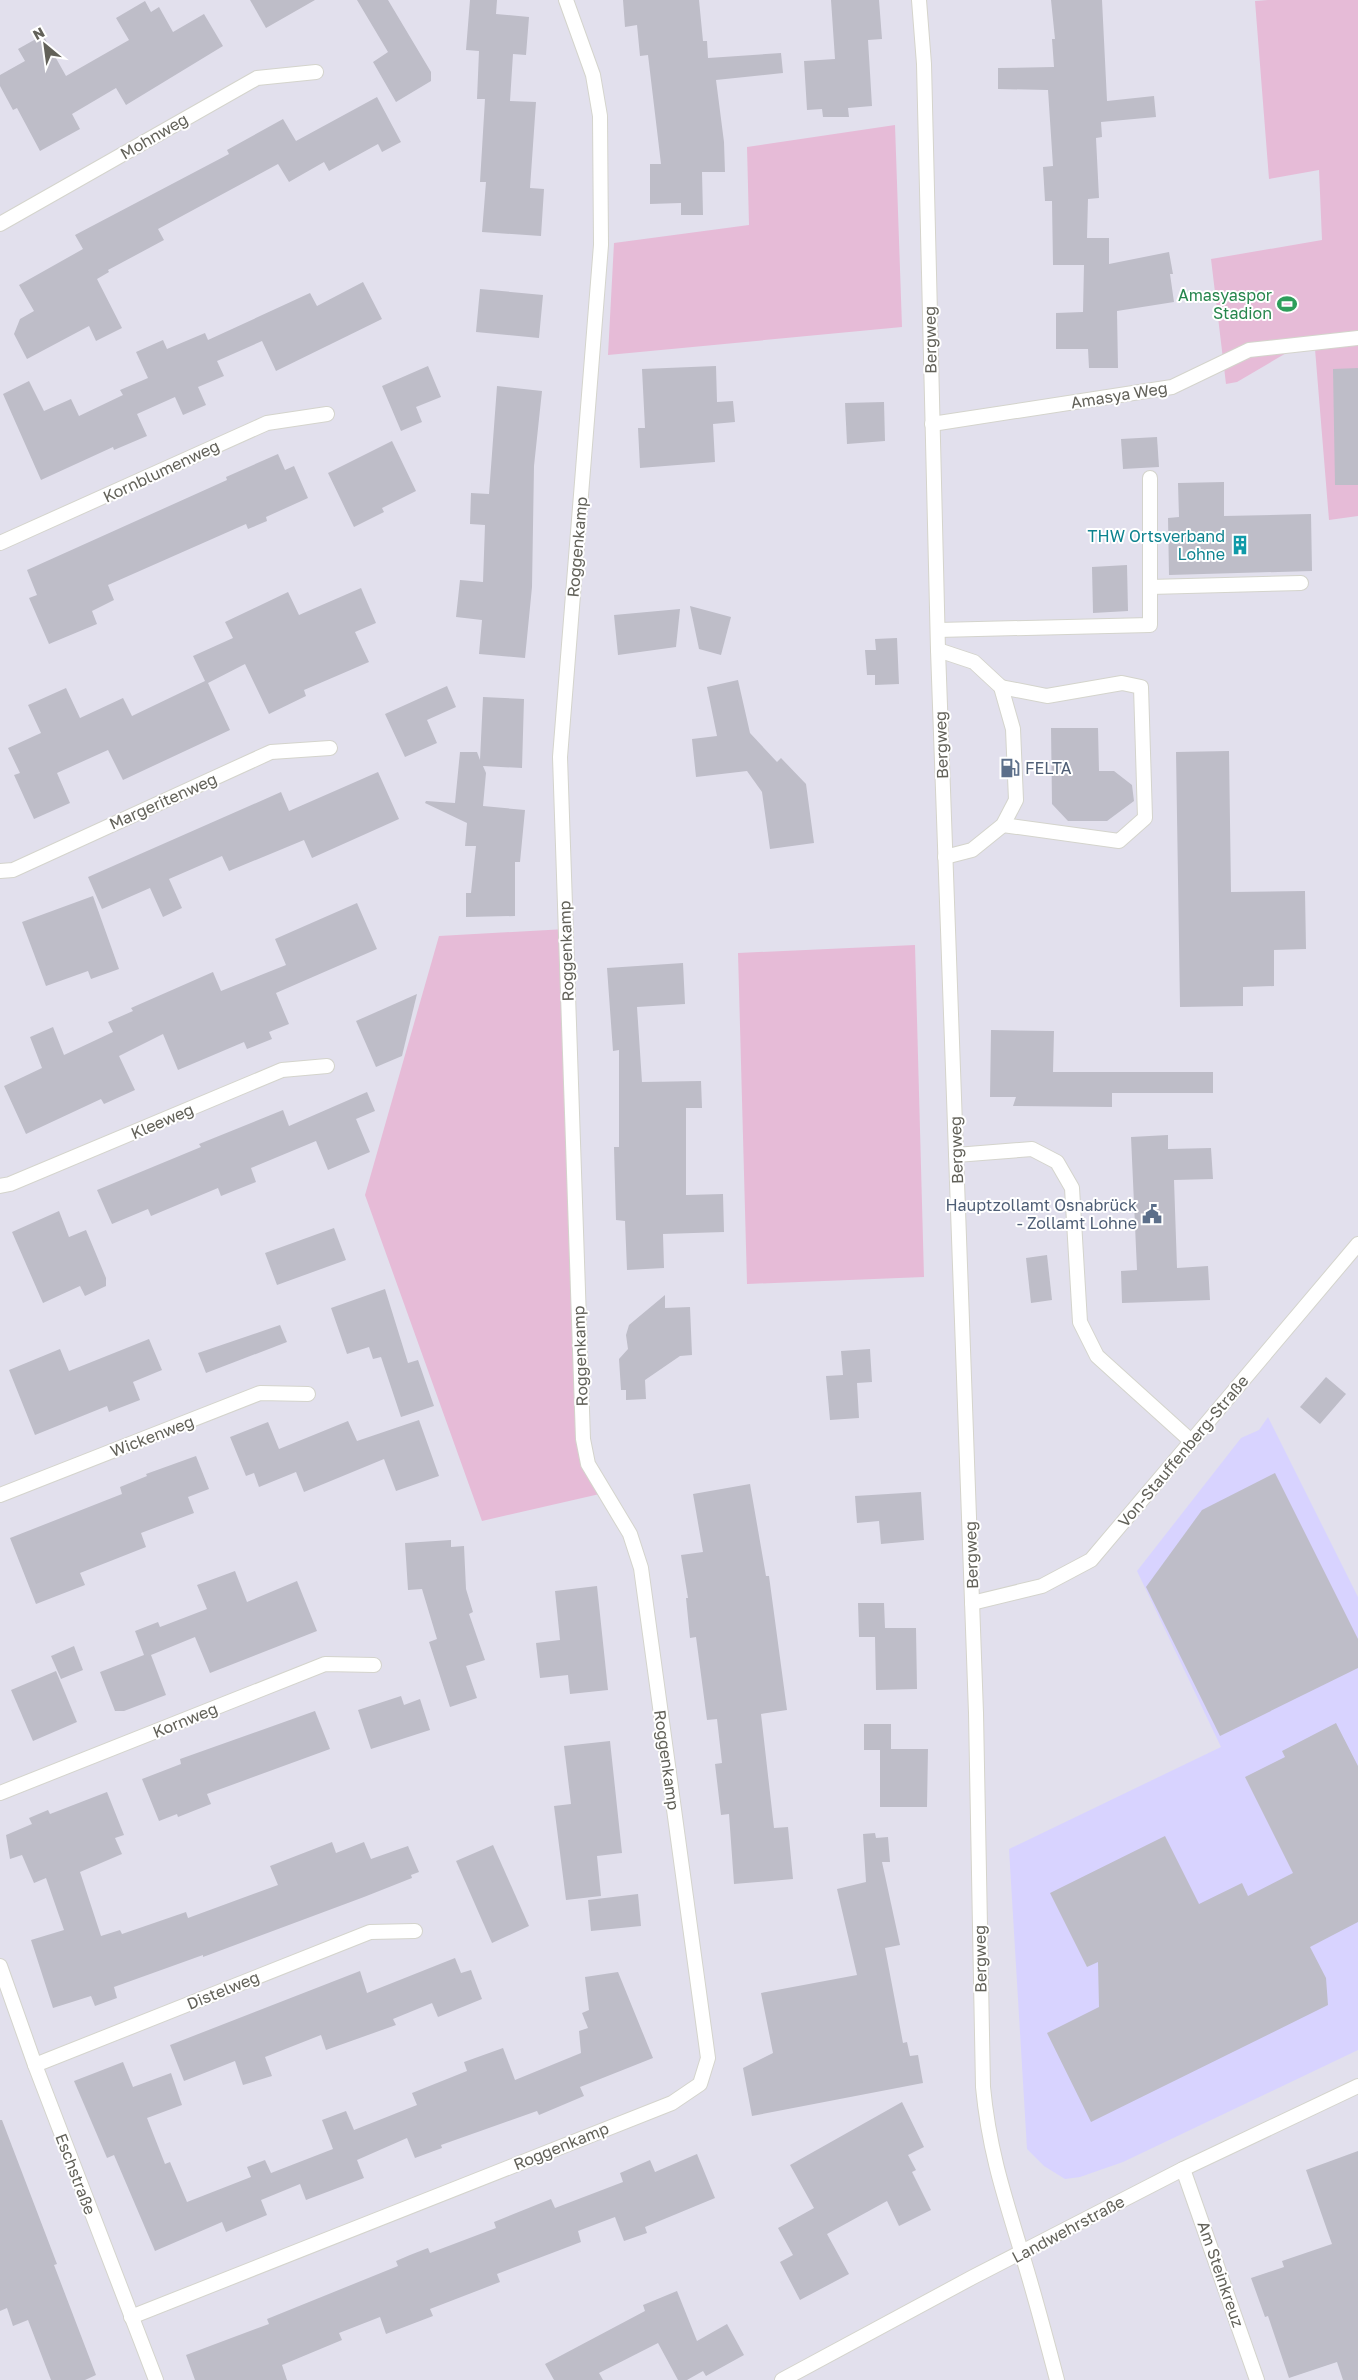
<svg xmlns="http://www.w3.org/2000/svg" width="1358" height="2380" font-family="'Golos Text',sans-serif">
<rect width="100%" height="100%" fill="#e2e0ed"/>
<!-- commercial -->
<polygon fill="#d8d3ff" points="1268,1417 1358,1597 1358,2050 1123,2162 1080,2177 1065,2179 1044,2166 1027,2149 1009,1849 1221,1747 1137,1571 1241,1438 1259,1430"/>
<!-- green -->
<g fill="#e6bbd7">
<polygon points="1268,0 1358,0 1358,516 1329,520 1315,349 1288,352 1237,382 1226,384 1211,259 1322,240 1319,170 1269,179 1255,1"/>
<polygon points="895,125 902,327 608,355 614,243 749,225 747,147"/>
<polygon points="566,929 583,1439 604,1493 482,1521 365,1195 439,936"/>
<polygon points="915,945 924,1277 747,1284 738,953"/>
</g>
<!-- building -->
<g fill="#bebdc8">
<polygon points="250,0 315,0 266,28"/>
<polygon points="357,0 388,0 431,72 431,81 396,102 373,62 388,52"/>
<polygon points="470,0 497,0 496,14 529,17 526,55 513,54 510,101 536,102 530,188 544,189 541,236 482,232 486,182 480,182 485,99 477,99 479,51 466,50"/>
<polygon points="623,0 699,0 703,41 707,41 708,58 781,53 783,73 716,80 724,142 725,172 702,172 703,215 681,215 681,203 650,204 650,164 661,164 648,55 640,56 637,25 625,27"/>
<polygon points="831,0 879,0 882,39 868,40 872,106 848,108 849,117 823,117 822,109 807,110 804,61 835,59"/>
<polygon points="1051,0 1102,0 1107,101 1154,96 1156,117 1101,122 1102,137 1096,138 1099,198 1088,199 1087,238 1109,238 1109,264 1169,252 1173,274 1170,274 1174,302 1117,311 1118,368 1089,368 1088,349 1056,349 1056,313 1083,312 1084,265 1053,265 1052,201 1045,201 1043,167 1053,166 1048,90 998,89 998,68 1054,67 1052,39 1055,39"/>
<polygon points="145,1 151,12 159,7 173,32 204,14 223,46 126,105 116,88 72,114 80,129 40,151 17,108 13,110 0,86 0,75 25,61 18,49 43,35 66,76 129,40 116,18"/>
<polygon points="377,97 401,142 382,152 378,144 329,171 324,162 289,182 278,164 158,229 164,240 108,270 109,272 97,279 122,328 96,341 89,326 27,359 14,334 20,319 34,311 19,285 83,249 75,235 229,154 227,150 283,119 296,141"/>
<polygon points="363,282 382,319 276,371 262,341 217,361 224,376 198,387 206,405 183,415 175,397 137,414 147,436 114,450 113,447 41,480 3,394 29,381 44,411 71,399 79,416 123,395 120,390 148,378 136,352 163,340 167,349 205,333 208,340 310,293 317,306"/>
<polygon points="480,289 543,295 539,338 476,332"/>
<polygon points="428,366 441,397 416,407 422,422 401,431 382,386"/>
<polygon points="716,366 717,402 733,401 735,422 713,424 715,462 640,468 638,428 645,428 642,369"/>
<polygon points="1358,368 1358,485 1335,485 1333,369"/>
<polygon points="497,386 542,391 534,466 532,587 525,658 479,654 482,620 456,617 460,580 483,582 485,525 470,524 471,493 489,494"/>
<polygon points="884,402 885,441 847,444 845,403"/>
<polygon points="1157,437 1159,467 1123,469 1121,439"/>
<polygon points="392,441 416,491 382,508 384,512 354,527 328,473"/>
<polygon points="278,454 285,470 294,466 308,498 266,517 267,521 248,529 246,524 108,585 114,600 92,611 97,624 49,644 29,598 37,595 27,570 227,480 226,477"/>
<polygon points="1224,482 1224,516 1311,514 1312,571 1169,575 1168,518 1179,517 1178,483"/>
<polygon points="1127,565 1128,611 1093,613 1092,567"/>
<polygon points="361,588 376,623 355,632 369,662 304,690 306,696 269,714 245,664 208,683 230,730 123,780 108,750 57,773 70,803 34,819 14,775 20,773 8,748 41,733 28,705 66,688 80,718 123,698 132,716 205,681 193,656 233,638 225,622 288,592 299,615"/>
<polygon points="690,606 731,617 721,655 699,649"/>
<polygon points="680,609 676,647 618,655 614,615"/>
<polygon points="897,638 899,684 875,685 875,675 867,675 865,650 876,650 875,639"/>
<polygon points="738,680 750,733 777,762 781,758 806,784 814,843 770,849 762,792 747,771 696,777 692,739 717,736 707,687"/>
<polygon points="447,686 456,707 427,720 437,743 405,757 385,714"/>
<polygon points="483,697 524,699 522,768 483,766 486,773 483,806 525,810 520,862 515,862 515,916 466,917 466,893 471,893 476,846 465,846 467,823 425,803 426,801 455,803 460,752 477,752 480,760"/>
<polygon points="1051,728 1098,728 1099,771 1114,771 1132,785 1134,801 1107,821 1068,821 1052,804"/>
<polygon points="1229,751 1231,892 1305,891 1306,949 1274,950 1274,986 1243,987 1243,1006 1180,1007 1176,752"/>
<polygon points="378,772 399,819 312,858 304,840 229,871 222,856 169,879 182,908 163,917 150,888 102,909 88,877 281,792 289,811"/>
<polygon points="93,896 119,969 91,979 88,971 46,986 22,922"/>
<polygon points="357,903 377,949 276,993 289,1024 269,1032 272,1039 247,1049 244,1042 178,1070 163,1034 119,1056 135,1090 104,1104 101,1099 26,1134 4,1086 42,1068 30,1037 53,1027 64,1055 113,1032 108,1022 133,1011 131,1008 213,972 221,991 286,965 275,939"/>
<polygon points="683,963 685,1004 637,1007 642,1082 701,1081 702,1108 686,1108 686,1195 723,1194 724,1232 663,1234 664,1268 627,1270 625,1221 616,1220 614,1147 619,1147 619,1050 613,1051 607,968"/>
<polygon points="417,994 402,1056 376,1067 356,1021"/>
<polygon points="991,1030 1054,1031 1053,1072 1213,1072 1213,1093 1112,1093 1112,1107 1013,1106 1016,1097 990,1097"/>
<polygon points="367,1092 375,1111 356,1119 370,1152 328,1170 316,1141 251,1168 256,1182 221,1196 218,1188 151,1216 148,1209 112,1224 97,1190 201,1147 199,1144 283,1110 289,1126"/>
<polygon points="1168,1135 1168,1149 1211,1148 1213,1179 1174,1180 1177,1268 1208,1266 1210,1300 1122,1303 1121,1271 1137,1270 1131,1137"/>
<polygon points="59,1211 69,1237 86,1230 106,1278 106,1286 85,1296 80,1286 43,1303 12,1232"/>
<polygon points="334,1228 346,1260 277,1285 265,1253"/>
<polygon points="1047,1255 1052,1300 1031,1303 1026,1258"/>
<polygon points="385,1289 408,1363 418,1360 434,1406 401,1417 381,1357 373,1359 369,1347 347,1354 331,1308"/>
<polygon points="665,1295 665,1308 690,1307 692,1355 680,1356 645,1380 646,1399 626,1400 626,1390 621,1390 619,1359 628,1349 626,1335 629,1325"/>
<polygon points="280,1325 287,1342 206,1373 198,1353"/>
<polygon points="149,1339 162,1370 133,1382 140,1400 109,1412 107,1406 35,1435 9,1370 60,1349 69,1371"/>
<polygon points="870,1349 872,1382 857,1383 859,1418 830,1420 826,1376 843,1375 841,1351"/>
<polygon points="1326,1377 1346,1394 1320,1424 1300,1407"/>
<polygon points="419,1420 439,1476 396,1491 384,1459 304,1492 296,1472 259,1487 254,1473 246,1476 230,1437 268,1422 279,1449 348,1421 357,1441"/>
<polygon points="196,1456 209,1489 188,1497 194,1513 141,1533 146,1547 80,1573 85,1585 36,1604 10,1538 122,1494 120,1487 147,1476 146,1474"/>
<polygon points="1275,1473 1358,1639 1358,1668 1220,1736 1146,1587 1202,1510"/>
<polygon points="750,1484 766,1576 769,1576 787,1710 761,1714 774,1828 788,1827 793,1879 734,1884 729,1814 721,1815 715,1764 722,1763 717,1719 707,1720 696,1637 690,1638 686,1598 688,1598 681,1555 703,1552 693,1494"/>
<polygon points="921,1492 924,1540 881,1544 879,1521 857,1523 855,1496"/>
<polygon points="451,1540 451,1547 464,1546 466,1589 473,1612 469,1614 485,1660 466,1666 477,1698 450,1707 429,1642 437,1639 422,1589 408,1590 405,1543"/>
<polygon points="235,1571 247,1602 297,1581 317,1631 210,1673 195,1637 151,1655 166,1695 124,1711 115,1711 100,1672 144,1655 135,1631 158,1622 160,1627 207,1609 197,1585"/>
<polygon points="597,1586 608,1690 570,1694 568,1675 540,1678 536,1643 560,1640 555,1591"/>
<polygon points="858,1603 884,1603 885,1628 916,1628 917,1689 876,1690 875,1637 859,1637"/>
<polygon points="74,1646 83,1670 61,1679 51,1656"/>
<polygon points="56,1671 77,1722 33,1741 11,1690"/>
<polygon points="401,1696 404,1705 420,1699 430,1730 371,1749 358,1710"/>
<polygon points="315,1711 330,1749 207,1794 211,1804 178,1817 177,1814 159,1821 142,1779 181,1764 180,1759"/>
<polygon points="1336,1723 1358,1766 1358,1922 1310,1947 1326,1978 1328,2005 1091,2122 1047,2033 1099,2007 1098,1962 1087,1967 1050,1893 1165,1836 1199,1904 1242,1883 1248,1896 1293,1873 1245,1777 1285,1757 1282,1751"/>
<polygon points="864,1724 891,1724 891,1749 928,1749 927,1807 880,1807 880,1750 864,1750"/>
<polygon points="610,1741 622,1853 597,1856 601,1896 566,1900 554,1806 571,1804 564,1746"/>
<polygon points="107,1792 124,1835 115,1838 122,1854 80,1872 101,1936 120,1930 122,1934 186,1912 188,1918 278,1885 270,1866 332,1842 336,1853 364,1842 371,1859 408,1846 419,1872 411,1875 412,1878 364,1897 203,1957 203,1955 114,1987 117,1998 95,2006 91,1996 53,2008 31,1940 64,1930 46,1878 34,1883 22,1855 10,1859 6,1835 32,1824 29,1818 48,1810 50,1814"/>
<polygon points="875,1833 876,1838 888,1837 890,1862 882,1862 900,1945 885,1948 903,2043 907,2042 910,2056 918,2055 923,2083 752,2116 743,2068 773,2053 761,1993 857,1975 837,1889 866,1882 863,1834"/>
<polygon points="493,1845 529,1926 492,1943 456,1861"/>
<polygon points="638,1894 641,1926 591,1931 588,1900"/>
<polygon points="455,1958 461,1973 471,1970 482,1999 438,2017 432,2003 393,2019 396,2025 326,2050 321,2035 265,2057 272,2076 243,2085 235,2061 184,2081 170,2045 360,1971 367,1993"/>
<polygon points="618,1972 653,2058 580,2087 584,2096 539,2115 537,2111 441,2145 442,2148 415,2158 407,2138 357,2160 364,2178 306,2200 300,2184 261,2200 267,2215 226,2232 222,2222 155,2251 114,2155 107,2158 74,2081 123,2062 133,2087 171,2073 182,2105 147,2118 165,2164 170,2162 187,2202 251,2177 247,2167 265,2160 271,2173 333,2149 322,2120 346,2111 354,2130 417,2105 412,2093 467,2071 464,2062 503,2048 515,2080 581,2053 579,2031 588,2028 582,2013 589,2010 585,1977"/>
<polygon points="902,2102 924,2147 908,2155 916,2170 912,2172 931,2210 899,2226 887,2201 827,2234 849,2274 800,2300 780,2262 793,2255 778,2228 814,2208 790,2165"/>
<polygon points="0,2120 2,2120 57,2264 54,2265 96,2375 85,2380 51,2380 28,2320 13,2326 7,2308 0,2311"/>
<polygon points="1358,2151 1358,2380 1343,2380 1337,2362 1289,2378 1268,2316 1265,2317 1251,2278 1284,2267 1282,2261 1332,2244 1306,2170"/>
<polygon points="697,2154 715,2198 645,2227 647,2233 624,2241 615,2217 578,2231 581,2242 497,2274 500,2282 430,2309 433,2316 386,2334 380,2317 339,2333 342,2340 282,2365 287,2380 195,2380 186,2355 269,2324 267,2319 398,2266 396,2261 410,2255 428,2248 430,2253 496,2228 494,2222 551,2199 555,2208 623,2182 620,2173 650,2160 655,2172"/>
<polygon points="677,2291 697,2341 727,2324 744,2355 706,2376 703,2371 687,2380 678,2380 658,2343 599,2373 603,2380 554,2380 545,2364 645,2311 643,2305"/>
</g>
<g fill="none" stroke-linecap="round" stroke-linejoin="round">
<defs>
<g id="service">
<polyline points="932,424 1172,387 1249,350 1358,338"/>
<polyline points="1150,587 1301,583"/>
<polyline points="938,630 1150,625 1150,478"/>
<polyline points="938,650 974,662 1001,687 1013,729 1016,800 1003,825 972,850 945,857"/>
<polyline points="1001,687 1047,696 1122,683 1141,687 1145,818 1119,841 1003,825"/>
<polyline points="956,1155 1032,1149 1057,1162 1072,1188 1080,1322 1097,1356 1191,1441"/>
</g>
<g id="minor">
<polyline points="0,224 257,78 316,72"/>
<polyline points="0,543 267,423 327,414"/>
<polyline points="0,871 13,870 271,752 330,748"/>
<polyline points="0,1186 10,1184 282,1070 327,1066"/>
<polyline points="0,1495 260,1393 308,1394"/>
<polyline points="972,1603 1042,1586 1091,1560 1358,1244"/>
<polyline points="0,1793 325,1664 374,1665"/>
<polyline points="0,1966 35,2065 156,2380"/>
<polyline points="35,2065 370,1932 415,1931"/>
<polyline points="1183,2169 1257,2380"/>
<polyline points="131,2317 672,2103 700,2084 708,2058 641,1568 630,1534 588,1464 583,1439 560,757 601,245 600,116 593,75 566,0"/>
</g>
<polyline id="tertiary" points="782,2380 973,2277 1183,2169 1358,2086"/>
<path id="secondary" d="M 919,0 L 924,64 L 938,650 L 976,1713 L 983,2087 C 989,2150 1004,2195 1022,2254 C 1035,2296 1046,2338 1057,2380"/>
</defs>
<!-- service casing -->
<use href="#service" stroke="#d4d4cc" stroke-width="16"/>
<!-- minor casing -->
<use href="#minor" stroke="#d4d4cc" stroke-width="16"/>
<!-- tertiary casing -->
<use href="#tertiary" stroke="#d4d4cc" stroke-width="16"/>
<!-- secondary casing -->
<use href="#secondary" stroke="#d5d4cb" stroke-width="16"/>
<!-- service -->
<use href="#service" stroke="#fff" stroke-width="14"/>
<!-- minor -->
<use href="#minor" stroke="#fff" stroke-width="14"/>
<!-- tertiary -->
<use href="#tertiary" stroke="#fff" stroke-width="14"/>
<!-- secondary -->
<use href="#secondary" stroke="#fff" stroke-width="14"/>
</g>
<!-- icons -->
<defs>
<symbol id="stadium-bare" viewBox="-9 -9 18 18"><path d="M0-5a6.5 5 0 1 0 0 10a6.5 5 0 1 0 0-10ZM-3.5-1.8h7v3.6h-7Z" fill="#2e9e5b" stroke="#fff" stroke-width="2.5" paint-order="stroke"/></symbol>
<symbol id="building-bare" viewBox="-9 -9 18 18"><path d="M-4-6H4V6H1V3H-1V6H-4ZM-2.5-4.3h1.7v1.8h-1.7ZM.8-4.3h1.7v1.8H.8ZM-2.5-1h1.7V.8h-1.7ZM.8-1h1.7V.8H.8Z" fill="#0f9aa8" stroke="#fff" stroke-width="2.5" paint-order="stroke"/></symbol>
<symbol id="fuel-bare" viewBox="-9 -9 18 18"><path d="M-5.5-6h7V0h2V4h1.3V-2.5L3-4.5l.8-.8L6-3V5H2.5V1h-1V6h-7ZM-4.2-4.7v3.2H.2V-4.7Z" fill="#5c6f8a" stroke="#fff" stroke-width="2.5" paint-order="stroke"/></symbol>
<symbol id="civic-bare" viewBox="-9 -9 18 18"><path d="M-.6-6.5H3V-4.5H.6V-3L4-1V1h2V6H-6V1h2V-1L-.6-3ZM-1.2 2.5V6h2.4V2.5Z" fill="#5c6f8a" stroke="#fff" stroke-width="2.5" paint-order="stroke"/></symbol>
</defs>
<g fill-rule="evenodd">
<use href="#stadium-bare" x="1273" y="290" width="28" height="28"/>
<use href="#building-bare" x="1226" y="531" width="28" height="28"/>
<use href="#fuel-bare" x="996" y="754" width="28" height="28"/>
<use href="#civic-bare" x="1138" y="1200" width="28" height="28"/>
</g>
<g text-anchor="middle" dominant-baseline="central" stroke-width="4" stroke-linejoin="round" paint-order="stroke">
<!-- street labels -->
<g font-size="16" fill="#626159" stroke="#fff">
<text transform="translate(154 136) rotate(-30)">Mohnweg</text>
<text transform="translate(930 340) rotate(-91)">Bergweg</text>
<text transform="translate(1119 395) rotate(-9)">Amasya Weg</text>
<text transform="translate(161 471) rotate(-25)">Kornblumenweg</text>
<text transform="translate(577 547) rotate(-85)">Roggenkamp</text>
<text transform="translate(941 745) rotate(-92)">Bergweg</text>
<text transform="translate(163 801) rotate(-24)">Margeritenweg</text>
<text transform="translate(566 951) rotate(-92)">Roggenkamp</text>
<text transform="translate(162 1121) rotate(-23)">Kleeweg</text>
<text transform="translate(956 1150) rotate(-92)">Bergweg</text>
<text transform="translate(580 1356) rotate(-92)">Roggenkamp</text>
<text transform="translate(152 1436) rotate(-21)">Wickenweg</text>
<text transform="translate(1183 1451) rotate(-50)">Von-Stauffenberg-Straße</text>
<text transform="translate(971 1555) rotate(-92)">Bergweg</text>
<text transform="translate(185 1720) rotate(-22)">Kornweg</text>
<text transform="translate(667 1760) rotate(82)">Roggenkamp</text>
<text transform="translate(980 1959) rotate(-91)">Bergweg</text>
<text transform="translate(223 1990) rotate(-22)">Distelweg</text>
<text transform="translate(561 2146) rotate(-22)">Roggenkamp</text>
<text transform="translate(76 2174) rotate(69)">Eschstraße</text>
<text transform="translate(1068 2229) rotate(-28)">Landwehrstraße</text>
<text transform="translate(1221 2274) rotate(71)">Am Steinkreuz</text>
</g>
<!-- leisure labels -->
<g font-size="16" fill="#27864d" stroke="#fff" text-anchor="end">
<text x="1272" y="295">Amasyaspor<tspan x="1272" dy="18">Stadion</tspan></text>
</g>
<!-- culture labels -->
<g font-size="16" fill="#0d838f" stroke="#fff" text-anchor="end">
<text x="1225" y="536">THW Ortsverband<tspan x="1225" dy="18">Lohne</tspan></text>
</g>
<!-- service labels -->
<g font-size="16" fill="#4e5e75" stroke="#fff" text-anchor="start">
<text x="1025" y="768">FELTA</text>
<text x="1137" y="1205" text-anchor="end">Hauptzollamt Osnabrück<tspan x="1137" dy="18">- Zollamt Lohne</tspan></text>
</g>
</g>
<!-- north arrow -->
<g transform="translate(45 45) rotate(331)" stroke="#ffffff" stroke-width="4" paint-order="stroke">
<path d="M0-4L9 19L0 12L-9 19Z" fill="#626159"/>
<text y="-8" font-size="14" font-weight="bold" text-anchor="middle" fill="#626159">N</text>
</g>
</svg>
